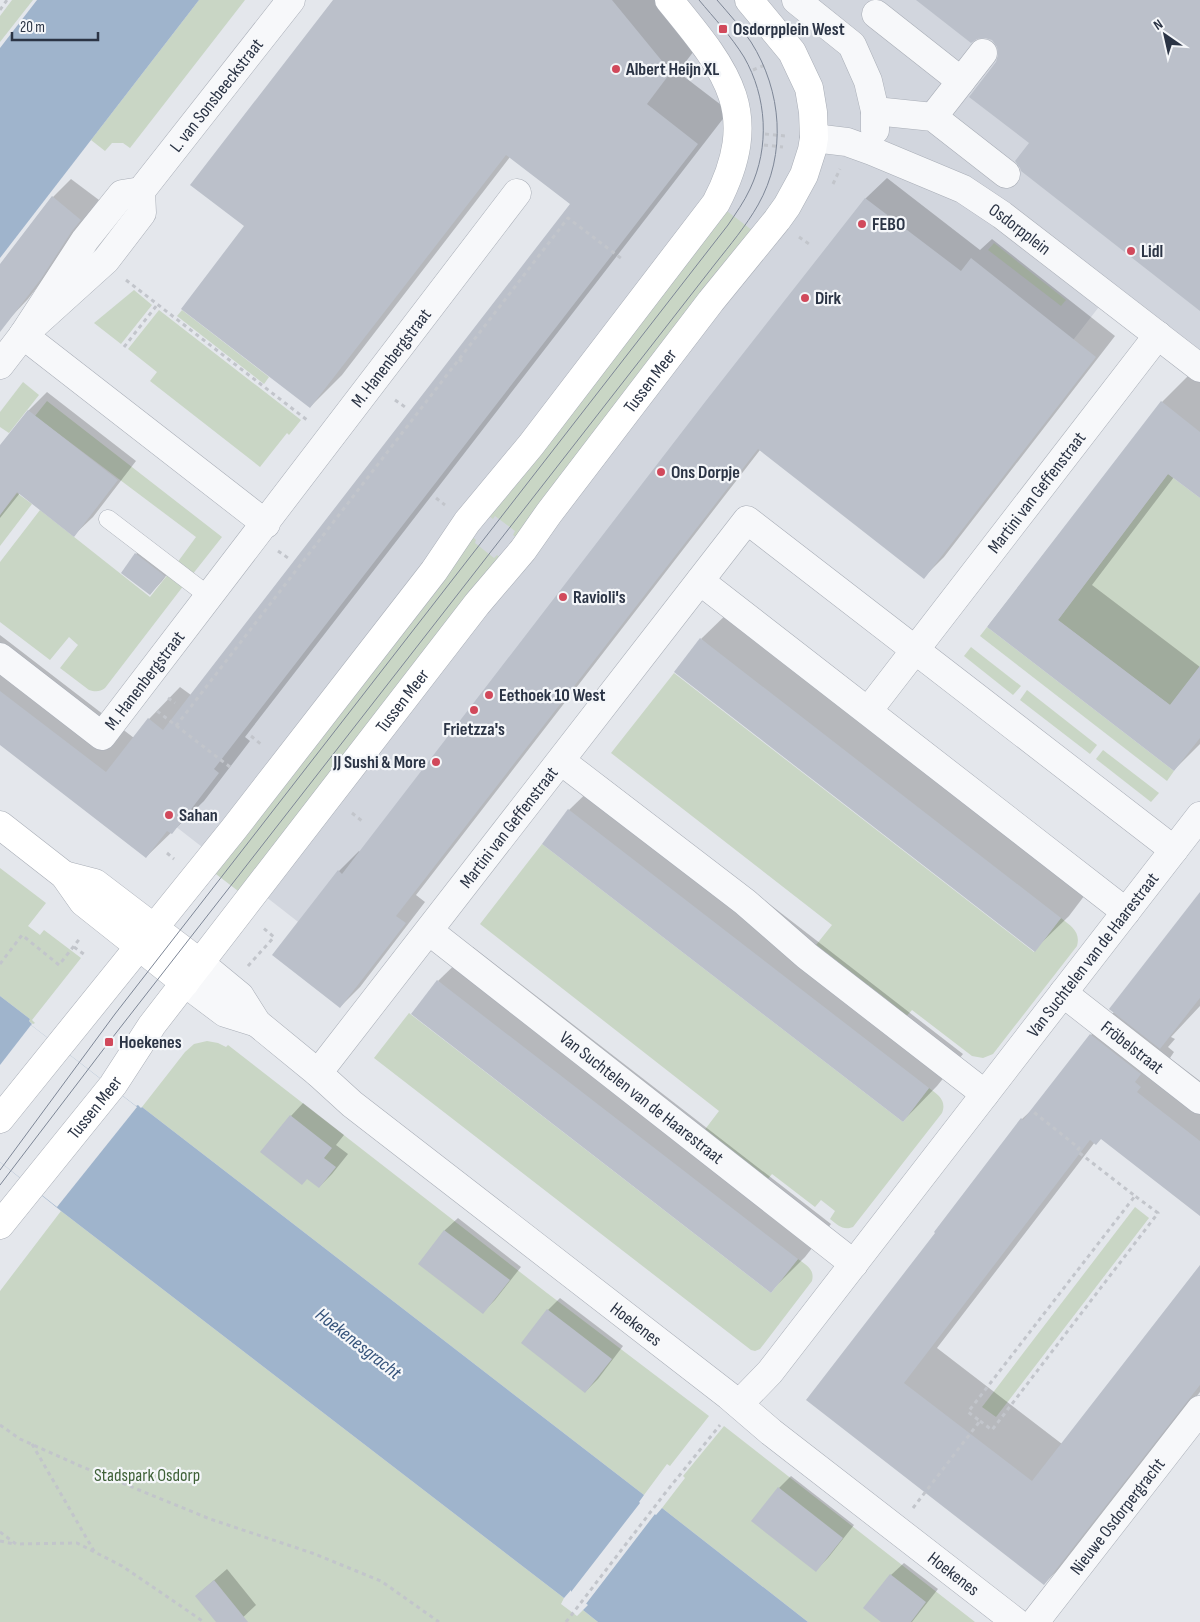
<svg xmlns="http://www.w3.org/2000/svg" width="1200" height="1622" font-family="'Sofia Sans Condensed',sans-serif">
<rect width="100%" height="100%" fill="#e4e7ec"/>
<!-- built -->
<polygon fill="#d2d6de" points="494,0 1200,0 1200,351 1116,285 1024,403 861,275 329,946 152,808 674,134"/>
<!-- green -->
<g fill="#c9d6c5">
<polygon points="12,0 33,0 0,42 0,16"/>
<polygon points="199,0 245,0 130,148 123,143 112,143 105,151 91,140"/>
<polygon points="723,208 757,234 520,541 513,535 515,531 495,516 493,519 484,512"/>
<polygon points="994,243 1066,300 1061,306 988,250"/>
<polygon points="134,290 152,305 121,344 94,323"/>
<polygon points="159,310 301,420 289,435 287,433 260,467 150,381 157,372 128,349"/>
<polygon points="182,310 269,377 264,384 177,316"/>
<polygon points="23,382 39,395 9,433 0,427 0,412"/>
<polygon points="47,401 222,537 192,575 177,563 196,537 35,416"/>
<polygon points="1168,474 1200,498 1200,666 1170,705 1058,620"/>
<polygon points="17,493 32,504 0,546 0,515"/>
<path d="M 40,510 L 150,597 L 169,573 L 184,585 L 105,688 C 100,692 95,692 89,690 L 60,668 L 78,645 L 69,637 L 50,660 L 0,622 L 0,562 Z"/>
<polygon points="468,533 476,540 475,543 494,558 497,555 504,561 242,894 212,871"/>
<polygon points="987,627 1174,771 1167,781 980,636"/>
<polygon points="971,647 1021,686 1013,695 964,656"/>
<path d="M 674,673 L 1034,952 L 1061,918 C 1071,926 1081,932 1077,946 L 993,1054 L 983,1058 L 972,1056 L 912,1010 L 903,1020 L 887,1008 L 890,1002 L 868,985 L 864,990 L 833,966 L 837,961 L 816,945 L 832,925 L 611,753 Z"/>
<polygon points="1027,690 1097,745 1090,754 1020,700"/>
<polygon points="1103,750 1159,793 1151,802 1096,759"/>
<path d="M 542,844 L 903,1122 L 929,1088 C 938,1095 947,1100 942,1113 L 853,1227 C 843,1231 838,1225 830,1219 L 835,1211 L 821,1200 L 815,1207 L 772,1174 L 763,1185 L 700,1136 L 719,1111 L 480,924 Z"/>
<polygon points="0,868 46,903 28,926 40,935 44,930 81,958 32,1020 35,1023 33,1024 29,1021 30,1019 0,996"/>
<path d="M 409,1013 L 771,1293 L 798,1259 C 806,1265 815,1269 812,1281 L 760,1349 L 755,1351 L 751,1350 L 374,1058 Z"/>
<polygon points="207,1041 218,1043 226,1047 228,1045 547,1293 709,1416 670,1466 667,1464 644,1495 142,1107 185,1052 194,1044"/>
<polygon points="1135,1207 1149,1218 996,1417 982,1407"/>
<polygon points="61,1211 564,1598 561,1604 577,1616 583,1610 598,1622 0,1622 0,1291"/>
<polygon points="724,1426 975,1622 808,1622 662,1508 685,1478 683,1476"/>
</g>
<!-- water -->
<g fill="#9fb4cc">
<polygon points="37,0 199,0 0,258 0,48"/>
<polygon points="0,996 30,1019 29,1021 32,1024 31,1025 136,1106 138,1105 141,1108 142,1107 644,1495 639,1502 656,1515 662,1508 808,1622 598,1622 583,1610 588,1605 571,1592 571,1590 564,1598 61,1211 0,1162"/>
</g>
<!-- pier -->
<g fill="#e4e7ec">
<polygon points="31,1025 137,1107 57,1207 0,1162 0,1065"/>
<polygon points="647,1494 642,1502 656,1512 655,1514 582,1609 584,1605 570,1595 566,1600 564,1601"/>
</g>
<!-- shadow -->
<g fill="#0003">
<polygon points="335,0 670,0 703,39 678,72 729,111 245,737 250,741 204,801 146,857 0,744 0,635 134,738 149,719 180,687 191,695 571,204 510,157 342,375 310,407 246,226"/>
<polygon points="887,178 980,250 992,239 1115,336 944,557 924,577 760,450 416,895 425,902 360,987 340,1007 339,871 359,851 360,852 706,403 866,198"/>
<polygon points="71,179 99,200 59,259 28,299 10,318 0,311 0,266 53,197"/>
<polygon points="1196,368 1200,371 1200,497 1174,477 1092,585 1200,667 1200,744 1174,770 988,626 1162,402"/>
<polygon points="47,392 136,461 93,517 74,535 20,493 0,518 0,447 28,411"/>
<polygon points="149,542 176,563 162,581 150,594 136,554"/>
<polygon points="736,605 1094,883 1069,916 1034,950 701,639"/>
<polygon points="604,776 963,1054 937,1086 903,1121 544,843 569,810"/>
<polygon points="1200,894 1200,1006 1171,1037 1175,1039 1168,1047 1174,1052 1170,1058 1200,1081 1200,1215 1101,1138 1095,1142 937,1348 1062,1444 1200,1267 1200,1392 1078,1549 1044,1584 808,1400 937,1233 936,1232 1022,1119 1036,1106 1091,1035 1114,1012"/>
<polygon points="473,947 831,1224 805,1257 771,1291 438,981"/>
<polygon points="303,1103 344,1135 336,1145 348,1154 332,1174 319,1187 291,1116"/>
<polygon points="458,1218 521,1267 495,1300 483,1312 420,1264 445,1230"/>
<polygon points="560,1298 623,1346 598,1379 585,1392 548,1310"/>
<polygon points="791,1476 854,1525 828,1558 816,1570 779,1488"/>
<polygon points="904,1563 938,1589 912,1622 883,1622 891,1575"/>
<polygon points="227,1569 256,1605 238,1622 218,1622 196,1596"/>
</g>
<!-- building -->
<g fill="#bbc0ca">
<polygon points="333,0 612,0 671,72 647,104 698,144 214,769 219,773 172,834 167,831 146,858 0,745 0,691 106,772 148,718 163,730 570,204 506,155 310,408 181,309 244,226 190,185"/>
<polygon points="916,0 1200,0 1200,311 1021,171 1020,168 1015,161 1029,143 969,97 996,62 998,55 997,47 992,40 985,38 977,39 971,43"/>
<polygon points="52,196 81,220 72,231 41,279 0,332 0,264"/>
<polygon points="865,198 961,271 971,258 1096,357 924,579 758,449 396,916 406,923 340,1008 272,955 338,870 342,874 705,402"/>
<polygon points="1161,401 1200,432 1200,498 1168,474 1058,620 1170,705 1200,666 1200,738 1174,771 987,627"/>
<polygon points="28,410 118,480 74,537 17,492 0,515 0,445"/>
<polygon points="135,553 165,576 150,595 121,573"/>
<polygon points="700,638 1061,918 1035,952 674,672"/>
<polygon points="568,809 929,1088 903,1122 542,844"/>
<polygon points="1200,892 1200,998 1160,1049 1109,1009"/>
<polygon points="437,980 798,1259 771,1293 411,1014"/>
<polygon points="1090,1034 1141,1074 1135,1082 1141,1087 1137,1092 1200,1141 1200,1216 1101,1139 1096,1145 1090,1140 904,1383 1032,1481 1200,1265 1200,1385 1044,1585 806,1400 935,1233 934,1232 1021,1118 1023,1120"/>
<polygon points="290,1115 332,1148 324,1158 336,1167 319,1188 307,1179 302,1185 260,1152"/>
<polygon points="444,1230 510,1280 483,1314 418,1264"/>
<polygon points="547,1309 612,1359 585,1393 521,1343"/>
<polygon points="778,1487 843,1538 816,1572 751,1521"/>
<polygon points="890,1574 926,1602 911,1622 881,1622 863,1608"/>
<polygon points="214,1580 248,1622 216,1622 195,1596"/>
</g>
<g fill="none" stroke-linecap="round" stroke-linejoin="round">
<defs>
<polyline id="lane" points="108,519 210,597"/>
<g id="street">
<polyline points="796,0 852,45 868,81 875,111 875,130"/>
<polyline points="876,14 961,81"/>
<polyline points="875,111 933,117 1006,174"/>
<polyline points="933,117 983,53"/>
<path id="s1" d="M 814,138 L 847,142 L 872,151 L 963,189 L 1002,215 L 1200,368"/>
<path id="s2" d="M 23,335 L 106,260 L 142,213 L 141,191 L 291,0"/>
<polyline points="23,335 266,524"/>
<polyline points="0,365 23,335 85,240 122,194 141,191"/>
<polyline points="700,581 1126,912"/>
<path id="s3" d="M 0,657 L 102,736 L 517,193"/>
<path id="s4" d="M 868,711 L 1158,335"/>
<polyline points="561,761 745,902 807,956 985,1094"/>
<path id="s5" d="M 429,931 L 854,1264"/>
<path id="s6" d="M 200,963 L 240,996 L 257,1023 L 318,1073 L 352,1104 L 729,1396 L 771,1432 L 1016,1622"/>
<polyline points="185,983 225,1013 257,1023"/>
<path id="s7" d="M 1063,993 L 1200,1100"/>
<path id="s8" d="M 318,1073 L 747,520 L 1174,850"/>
<path id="s9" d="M 739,1404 L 770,1372 L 1200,816"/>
<path id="s10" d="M 1035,1622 L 1200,1410"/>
</g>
<g id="secondary">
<polyline points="0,825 64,875 83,902 185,983"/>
<polyline points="64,875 95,883 200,963"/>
<path d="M 0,1119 L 233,830 L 434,571 L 467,522 L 531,445 L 716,203 C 763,112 727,71 669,0"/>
<path id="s11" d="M 0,1225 L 113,1085 L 152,1025 L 477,604 L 523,550 L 549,513 L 711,301 L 777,220 L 787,206 L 804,175 L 812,150 L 814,138 L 813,112 L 809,88 L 792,52 L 749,0"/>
</g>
</defs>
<!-- lane casing -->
<use href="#lane" stroke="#a9aeb7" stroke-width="19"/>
<!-- street casing -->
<use href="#street" stroke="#a9aeb7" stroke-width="29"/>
<!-- secondary casing -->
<use href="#secondary" stroke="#a9aeb7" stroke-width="29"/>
<!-- path -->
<g stroke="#c2c5cb" stroke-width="3" stroke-dasharray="4 4" stroke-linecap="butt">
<polyline points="0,10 7,0"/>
<polyline points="753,70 765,65"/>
<polyline points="765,134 786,136"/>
<polyline points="764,145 783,147"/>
<polyline points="833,184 840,169"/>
<polyline points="799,237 809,244"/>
<polyline points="126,280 307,420"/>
<polyline points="124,347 157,305"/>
<polyline points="459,359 465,364"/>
<polyline points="395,400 405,407"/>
<polyline points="436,498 445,505"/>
<polyline points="278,551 288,558"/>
<polyline points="168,698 175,703"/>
<polyline points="157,711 230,767"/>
<polyline points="176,726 568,218 622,259"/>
<polyline points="251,736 262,745"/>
<polyline points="352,813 362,821"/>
<polyline points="167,853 174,859"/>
<polyline points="74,947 85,955"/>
<polyline points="0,964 22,935 59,965 81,937"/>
<polyline points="248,966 274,937 262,927"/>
<polyline points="980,1421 992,1430 1158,1213 1135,1196"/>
<polyline points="0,1425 20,1439 78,1465 210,1519 312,1553 381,1581 439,1622"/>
<polyline points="32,1444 94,1551"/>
<polyline points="913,1508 980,1421 968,1412 1135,1196 1077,1151 1079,1148 1031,1110"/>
<polyline points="0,1532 16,1544 77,1543 122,1566 204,1622"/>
<polyline points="0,1541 14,1544"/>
<polyline points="566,1622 666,1492 720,1425"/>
</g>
<!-- lane -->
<use href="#lane" stroke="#f7f8fa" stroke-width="18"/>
<!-- street -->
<use href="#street" stroke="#f7f8fa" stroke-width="28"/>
<!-- secondary -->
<use href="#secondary" stroke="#fff" stroke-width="28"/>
<!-- tram -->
<g stroke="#7d8696" stroke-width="1">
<path d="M 0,1170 L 115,1014 L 728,225 C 736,213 744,202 750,189 C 770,147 767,97 744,57 C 731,36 714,18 699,0"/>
<path d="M 0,1185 L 109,1042 L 715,264 C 730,245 746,226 758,205 C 787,154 782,91 751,42 C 741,27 729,14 717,0"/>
</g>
</g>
<!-- markers -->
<g fill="#d1495b" stroke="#f4f6f9" stroke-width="2">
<rect x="718" y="24" width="10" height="10" rx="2.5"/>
<circle cx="616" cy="69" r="5"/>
<circle cx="862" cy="224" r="5"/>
<circle cx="1131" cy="251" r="5"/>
<circle cx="805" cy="298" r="5"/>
<circle cx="661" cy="472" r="5"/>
<circle cx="563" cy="597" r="5"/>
<circle cx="489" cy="695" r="5"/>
<circle cx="474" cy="710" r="5"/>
<circle cx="436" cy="762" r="5"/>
<circle cx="169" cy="815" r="5"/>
<rect x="104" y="1037" width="10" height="10" rx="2.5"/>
</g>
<g text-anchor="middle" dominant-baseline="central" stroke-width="4.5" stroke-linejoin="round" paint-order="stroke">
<!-- poi labels -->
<g font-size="18" font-weight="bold" fill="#2b3445" stroke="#f4f6f9" text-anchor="start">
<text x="733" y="29">Osdorpplein West</text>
<text x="626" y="69">Albert Heijn XL</text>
<text x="872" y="224">FEBO</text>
<text x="1141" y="251">Lidl</text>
<text x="815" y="298">Dirk</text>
<text x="671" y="472">Ons Dorpje</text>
<text x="573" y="597">Ravioli's</text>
<text x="499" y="695">Eethoek 10 West</text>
<text x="474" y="729" text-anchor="middle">Frietzza's</text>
<text x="426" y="762" text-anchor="end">JJ Sushi &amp; More</text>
<text x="179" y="815">Sahan</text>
<text x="119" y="1042">Hoekenes</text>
</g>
<!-- street labels -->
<g font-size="18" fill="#2b3445" stroke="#f4f6f9">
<text stroke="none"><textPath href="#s2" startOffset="315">L. van Sonsbeeckstraat</textPath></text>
<text stroke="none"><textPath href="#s1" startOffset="228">Osdorpplein</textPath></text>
<text stroke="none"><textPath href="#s3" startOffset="605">M. Hanenbergstraat</textPath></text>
<text stroke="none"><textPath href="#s11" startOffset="1066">Tussen Meer</textPath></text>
<text stroke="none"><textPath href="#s4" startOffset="276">Martini van Geffenstraat</textPath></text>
<text stroke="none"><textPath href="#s3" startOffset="199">M. Hanenbergstraat</textPath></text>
<text stroke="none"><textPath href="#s11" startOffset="661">Tussen Meer</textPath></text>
<text stroke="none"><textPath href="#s8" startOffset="311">Martini van Geffenstraat</textPath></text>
<text stroke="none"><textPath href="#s9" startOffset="572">Van Suchtelen van de Haarestraat</textPath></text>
<text stroke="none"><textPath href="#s7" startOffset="88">Fröbelstraat</textPath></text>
<text stroke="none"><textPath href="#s5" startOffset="270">Van Suchtelen van de Haarestraat</textPath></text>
<text stroke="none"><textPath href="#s11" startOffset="151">Tussen Meer</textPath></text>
<text stroke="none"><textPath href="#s6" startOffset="568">Hoekenes</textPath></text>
<text stroke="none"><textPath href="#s10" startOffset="134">Nieuwe Osdorpergracht</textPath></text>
<text stroke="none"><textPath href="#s6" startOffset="972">Hoekenes</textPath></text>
</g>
<!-- park labels -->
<g font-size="18" fill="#3f6138" stroke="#f4f6f9">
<text x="147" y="1475">Stadspark Osdorp</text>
</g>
<!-- water labels -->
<g font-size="19" font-style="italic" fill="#34527a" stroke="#f4f6f9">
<text transform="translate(358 1344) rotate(38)">Hoekenesgracht</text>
</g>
</g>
<!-- north arrow -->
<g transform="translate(1165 35) rotate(326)" stroke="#f4f6f9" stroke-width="4" paint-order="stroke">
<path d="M0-4L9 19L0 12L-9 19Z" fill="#2b3445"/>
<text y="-8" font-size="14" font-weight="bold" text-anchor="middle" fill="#2b3445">N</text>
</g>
<!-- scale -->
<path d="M12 32v8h86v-8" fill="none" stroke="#2b3445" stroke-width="2.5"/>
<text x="20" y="32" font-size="15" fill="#2b3445" stroke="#f4f6f9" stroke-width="4" paint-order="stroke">20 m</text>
</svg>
